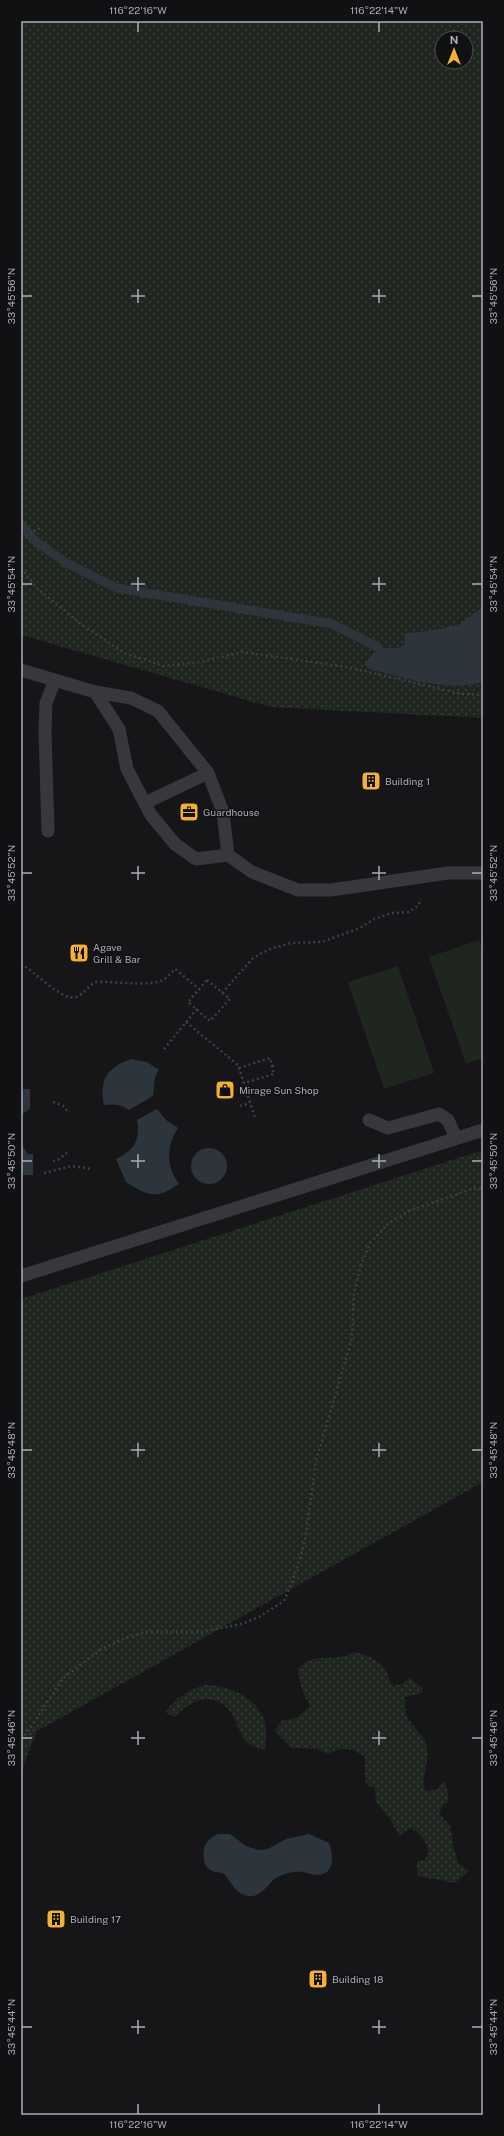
<svg xmlns="http://www.w3.org/2000/svg" width="504" height="2136" font-family="'Public Sans',sans-serif">
<defs>
<pattern id="grass-dots" width="8" height="8" patternUnits="userSpaceOnUse"><rect width="8" height="8" fill="#1e261f"/><path d="M2 2h.1M6 6h.1" fill="none" stroke="#3c433d" stroke-width="1.8" stroke-linecap="round"/></pattern>
</defs>
<rect width="100%" height="100%" fill="#161618"/>
<!-- grass -->
<g fill="url(#grass-dots)" fill-rule="evenodd">
<path d="M 21,21 L 483,21 L 483,718 L 271,707 L 21,635 ZM 442,38 L 466,38 L 466,62 L 442,62 Z"/>
<polygon points="483,1150 483,1482 37,1731 21,1772 21,1299"/>
<path d="M 355,1652 C 368,1656 383,1660 388,1675 C 390,1680 389,1682 393,1686 L 402,1684 L 410,1678 L 423,1688 L 422,1693 L 405,1697 L 406,1716 L 425,1740 L 428,1754 L 423,1784 L 426,1791 L 436,1790 L 445,1781 L 449,1801 L 443,1805 L 439,1814 L 451,1827 L 453,1846 L 459,1864 L 469,1871 L 455,1883 L 418,1876 L 417,1861 L 425,1860 C 434,1849 421,1832 410,1828 L 399,1836 L 390,1819 L 376,1802 L 375,1787 L 369,1786 L 365,1781 L 365,1757 C 352,1748 342,1746 328,1754 L 317,1749 L 292,1748 L 275,1731 L 282,1720 L 297,1718 L 310,1706 C 303,1694 299,1683 298,1669 C 312,1653 322,1660 340,1657 C 345,1656 350,1654 355,1652 Z"/>
<path d="M 205,1685 C 229,1685 256,1696 265,1722 C 267,1731 266,1742 265,1750 C 237,1745 243,1729 230,1711 C 214,1690 189,1700 175,1717 L 165,1712 C 177,1698 187,1690 205,1685 Z"/>
</g>
<!-- green -->
<g fill="#1e261f">
<polygon points="479,940 483,951 483,1058 466,1064 429,957"/>
<polygon points="398,966 434,1073 384,1089 348,982"/>
</g>
<!-- water -->
<g fill="#2c353c">
<path d="M 483,608 L 483,682 C 447,692 404,678 368,668 L 364,664 L 379,648 L 399,648 L 404,645 L 405,633 C 414,633 454,628 460,624 C 468,618 474,612 483,608 Z"/>
<path d="M 131,1059 L 147,1062 L 159,1070 L 155,1077 L 153,1096 L 129,1110 C 120,1104 114,1104 104,1105 C 99,1079 107,1068 131,1059 Z"/>
<polygon points="21,1089 30,1089 30,1109 21,1115"/>
<path d="M 157,1109 L 166,1120 L 178,1128 C 166,1147 166,1166 179,1184 C 155,1200 149,1196 126,1182 L 116,1159 C 134,1151 141,1139 137,1120 Z"/>
<polygon points="21,1144 28,1154 33,1154 33,1175 21,1175"/>
<circle cx="209" cy="1166" r="18"/>
<path d="M 218,1834 L 230,1834 L 246,1846 L 258,1850 L 268,1849 L 286,1839 L 309,1834 L 329,1843 C 334,1855 335,1876 316,1875 C 309,1874 302,1870 295,1872 C 290,1872 285,1874 280,1876 C 267,1881 264,1898 248,1896 C 236,1894 232,1884 226,1876 C 222,1871 217,1873 212,1871 C 202,1867 201,1848 208,1841 C 210,1838 215,1836 218,1834 Z"/>
</g>
<g fill="none" stroke-linecap="round" stroke-linejoin="round">
<!-- stream -->
<polyline stroke="#2c353c" stroke-width="9" points="21,524 35,541 65,562 117,588 333,624 379,648"/>
<!-- path -->
<g stroke="#3d3f44" stroke-width="2.5" stroke-dasharray="2 3" stroke-linecap="butt">
<polyline points="21,539 42,527"/>
<polyline points="21,568 38,589 78,622 124,653 164,666 200,662 242,652 347,667 462,694 483,695"/>
<path d="M 21,964 C 33,970 63,1002 76,997 C 84,994 89,985 96,982 C 113,981 150,987 163,980 C 168,977 171,973 175,969 L 199,989"/>
<polygon points="207,980 230,999 210,1021 188,1002"/>
<polyline points="222,993 253,958 270,949 291,943 322,942 360,928 374,919 392,913 409,912 419,905 420,899"/>
<polyline points="186,1022 238,1065 255,1118"/>
<polyline points="164,1049 197,1009"/>
<polyline points="272,1066 277,1065"/>
<polyline points="239,1068 270,1058 274,1074 244,1083"/>
<polyline points="53,1102 63,1106 69,1113"/>
<polyline points="240,1106 250,1103"/>
<polyline points="53,1161 58,1160 68,1152"/>
<polyline points="44,1173 71,1166 92,1169"/>
<polyline points="21,1739 27,1733 63,1678 100,1650 125,1638 146,1632 201,1632 241,1624 259,1617 284,1601 295,1574 305,1541 316,1461 352,1338 354,1293 361,1264 370,1243 388,1224 409,1211 472,1189 483,1188"/>
</g>
<!-- service -->
<g stroke="#37383d" stroke-width="13">
<polyline points="21,670 95,692 131,698 158,711 208,773 223,812 228,855"/>
<polyline points="95,692 119,729 127,769 151,815 175,844 196,859 228,855 252,872 298,890 331,890 448,873 483,873"/>
<polyline points="145,803 208,773"/>
<polyline points="48,831 45,733 46,703 55,680"/>
<polyline points="369,1120 388,1128 439,1114 448,1120 456,1138"/>
<polyline points="21,1276 483,1130"/>
</g>
</g>
<!-- ticks -->
<path fill="none" stroke="#a8adb8" stroke-width="1.5" d="M 138,22 L 138,32M 379,22 L 379,32M 138,289 L 138,303M 379,289 L 379,303M 22,296 L 32,296M 131,296 L 145,296M 372,296 L 386,296M 472,296 L 482,296M 138,577 L 138,591M 379,577 L 379,591M 22,584 L 32,584M 131,584 L 145,584M 372,584 L 386,584M 472,584 L 482,584M 138,866 L 138,880M 379,866 L 379,880M 22,873 L 32,873M 131,873 L 145,873M 372,873 L 386,873M 472,873 L 482,873M 138,1154 L 138,1168M 379,1154 L 379,1168M 22,1161 L 32,1161M 131,1161 L 145,1161M 372,1161 L 386,1161M 472,1161 L 482,1161M 138,1443 L 138,1457M 379,1443 L 379,1457M 22,1450 L 32,1450M 131,1450 L 145,1450M 372,1450 L 386,1450M 472,1450 L 482,1450M 138,1731 L 138,1745M 379,1731 L 379,1745M 22,1738 L 32,1738M 131,1738 L 145,1738M 372,1738 L 386,1738M 472,1738 L 482,1738M 138,2020 L 138,2034M 379,2020 L 379,2034M 22,2027 L 32,2027M 131,2027 L 145,2027M 372,2027 L 386,2027M 472,2027 L 482,2027M 138,2104 L 138,2114M 379,2104 L 379,2114"/>
<!-- icons -->
<defs>
<symbol id="building-square" viewBox="-11 -11 22 22"><rect x="-9" y="-9" width="18" height="18" rx="4" fill="#f2b134" stroke="#111113"/><path d="M-4-6H4V6H1V3H-1V6H-4ZM-2.5-4.3h1.7v1.8h-1.7ZM.8-4.3h1.7v1.8H.8ZM-2.5-1h1.7V.8h-1.7ZM.8-1h1.7V.8H.8Z" fill="#111"/></symbol>
<symbol id="office-square" viewBox="-11 -11 22 22"><rect x="-9" y="-9" width="18" height="18" rx="4" fill="#f2b134" stroke="#111113"/><path d="M-6-3h4V-5.5h4V-3h4V5H-6ZM-1-4.5V-3h2v-1.5ZM-6 0V1H6V0Z" fill="#111"/></symbol>
<symbol id="restaurant-square" viewBox="-11 -11 22 22"><rect x="-9" y="-9" width="18" height="18" rx="4" fill="#f2b134" stroke="#111113"/><path d="M-5-6h1v4h1v-4h1v4h1v-4h1v5L-1.5 .5V6h-2V.5L-5-1ZM5-6V6H3V1.5H1.5Q1.5-4 5-6Z" fill="#111"/></symbol>
<symbol id="shop-square" viewBox="-11 -11 22 22"><rect x="-9" y="-9" width="18" height="18" rx="4" fill="#f2b134" stroke="#111113"/><path d="M-5-2.5h2.3a2.7 3.5 0 0 1 5.4 0H5L5.5 6h-11ZM-1.5-2.5h3a1.5 2.3 0 0 0-3 0Z" fill="#111"/></symbol>
</defs>
<g fill-rule="evenodd">
<use href="#building-square" x="360" y="770" width="22" height="22"/>
<use href="#office-square" x="178" y="801" width="22" height="22"/>
<use href="#restaurant-square" x="68" y="942" width="22" height="22"/>
<use href="#shop-square" x="214" y="1079" width="22" height="22"/>
<use href="#building-square" x="45" y="1908" width="22" height="22"/>
<use href="#building-square" x="307" y="1968" width="22" height="22"/>
</g>
<g text-anchor="middle" dominant-baseline="central" stroke-width="3" stroke-linejoin="round" paint-order="stroke">
<!-- poi labels -->
<g font-size="10" fill="#a8adb8" stroke="#111113" text-anchor="start">
<text x="385" y="781">Building 1</text>
<text x="203" y="812">Guardhouse</text>
<text x="93" y="947">Agave<tspan x="93" dy="12">Grill &amp; Bar</tspan></text>
<text x="239" y="1090">Mirage Sun Shop</text>
<text x="70" y="1919">Building 17</text>
<text x="332" y="1979">Building 18</text>
</g>
</g>
<!-- border -->
<rect width="504" height="2136" fill="none" stroke="#111113" stroke-width="44"/>
<!-- north arrow -->
<g transform="translate(454 50)"><circle r="19" fill="#111113" stroke="#4d4f55"/>
<path d="M0-3L7 15L0 10L-7 15Z" fill="#f2b134"/>
<text y="-6" font-size="11" font-weight="bold" text-anchor="middle" fill="#a8adb8">N</text>
</g>
<rect x="22" y="22" width="460" height="2092" fill="none" stroke="#a8adb8" stroke-width="1.5"/>
<g font-size="10" text-anchor="middle" fill="#a8adb8">
<text x="138" y="14">116°22'16"W</text>
<text x="379" y="14">116°22'14"W</text>
<text transform="translate(11 296) rotate(-90)" y="4">33°45'56"N</text>
<text transform="translate(493 296) rotate(-90)" y="4">33°45'56"N</text>
<text transform="translate(11 584) rotate(-90)" y="4">33°45'54"N</text>
<text transform="translate(493 584) rotate(-90)" y="4">33°45'54"N</text>
<text transform="translate(11 873) rotate(-90)" y="4">33°45'52"N</text>
<text transform="translate(493 873) rotate(-90)" y="4">33°45'52"N</text>
<text transform="translate(11 1161) rotate(-90)" y="4">33°45'50"N</text>
<text transform="translate(493 1161) rotate(-90)" y="4">33°45'50"N</text>
<text transform="translate(11 1450) rotate(-90)" y="4">33°45'48"N</text>
<text transform="translate(493 1450) rotate(-90)" y="4">33°45'48"N</text>
<text transform="translate(11 1738) rotate(-90)" y="4">33°45'46"N</text>
<text transform="translate(493 1738) rotate(-90)" y="4">33°45'46"N</text>
<text transform="translate(11 2027) rotate(-90)" y="4">33°45'44"N</text>
<text transform="translate(493 2027) rotate(-90)" y="4">33°45'44"N</text>
<text x="138" y="2128">116°22'16"W</text>
<text x="379" y="2128">116°22'14"W</text>
</g>
</svg>
